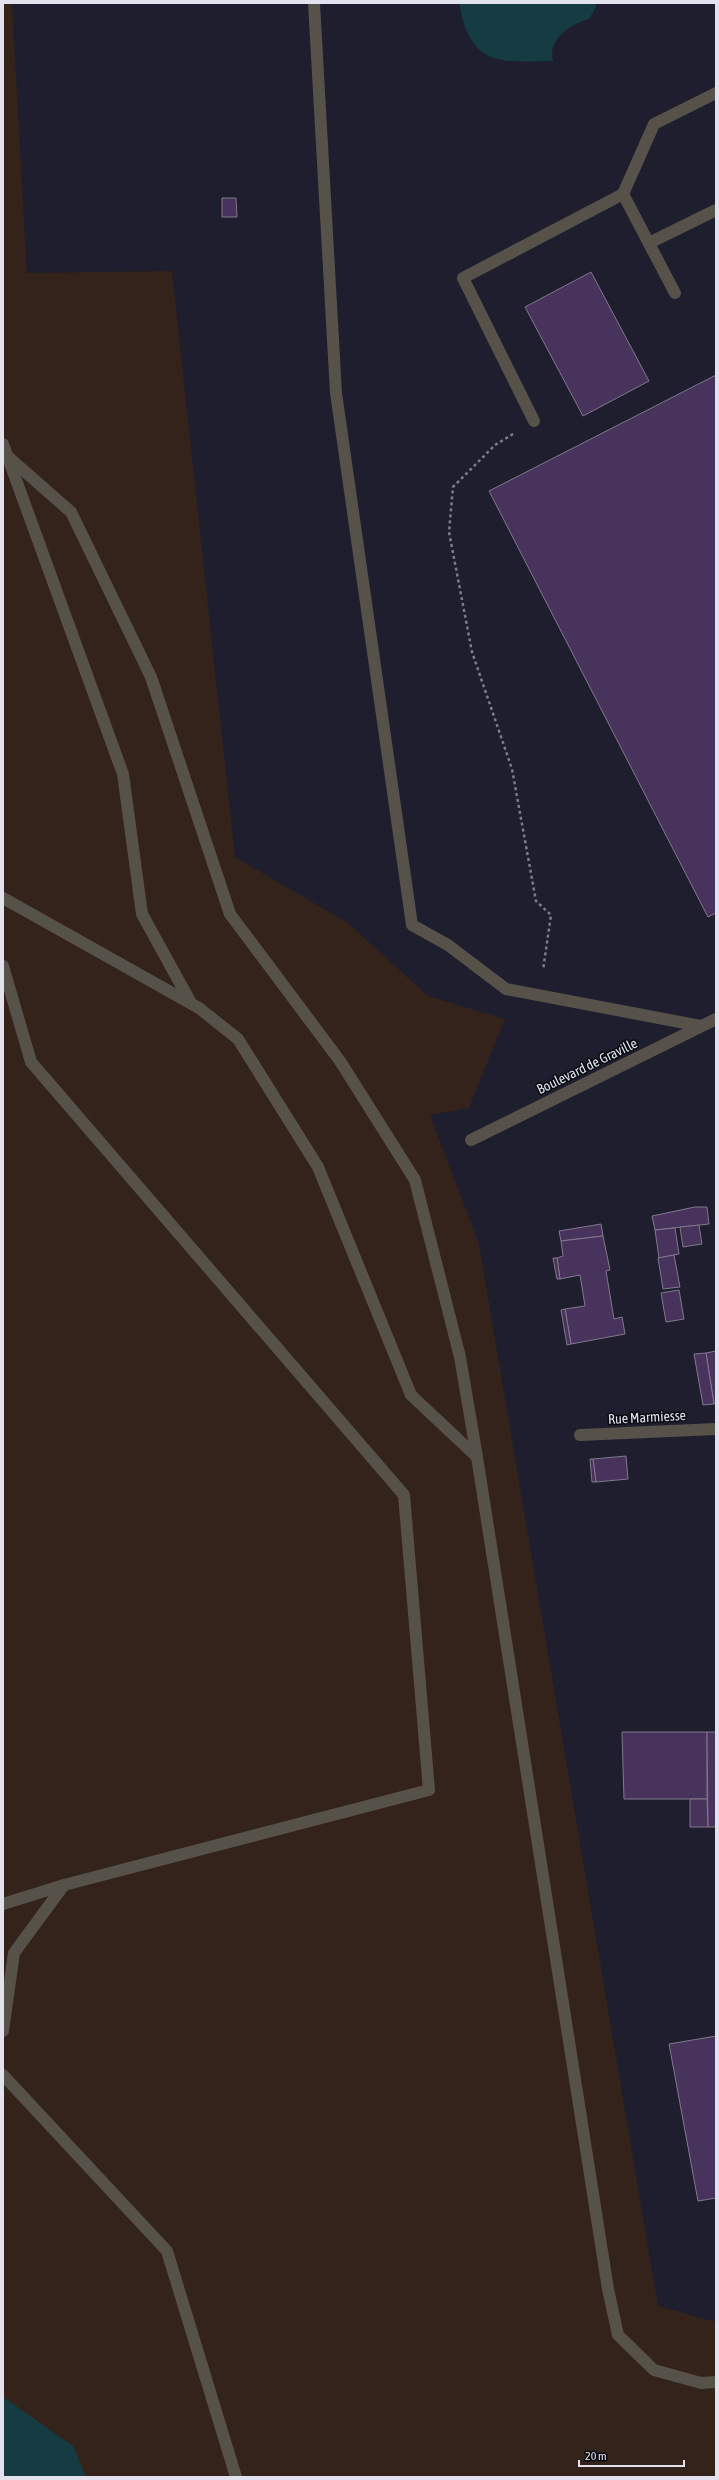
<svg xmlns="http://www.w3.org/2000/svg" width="719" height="2480" font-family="'Asap Condensed',sans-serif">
<rect width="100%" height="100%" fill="#1e1e2e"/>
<!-- industrial -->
<polygon fill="#33231a" points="3,3 12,3 27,273 172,271 235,857 348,923 428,996 505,1019 469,1108 430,1115 479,1244 658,2306 716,2322 716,2477 3,2477"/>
<!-- water -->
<g fill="#153b43">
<path d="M 459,3 L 595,3 L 596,7 L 589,19 C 571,24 547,39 553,61 C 498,62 471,67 459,3 Z"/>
<polygon points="3,2397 73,2446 86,2477 3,2477"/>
</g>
<!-- building -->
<g fill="#48335d" stroke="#81788b">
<polygon points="222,198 236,198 237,217 222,217"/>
<polygon points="591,272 649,381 583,416 525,307"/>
<polygon points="716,375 716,913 708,917 489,491"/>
<polygon points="695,1207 707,1207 709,1224 655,1230 652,1216"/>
<polygon points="601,1224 603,1236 561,1241 559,1231"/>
<polygon points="699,1225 702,1244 683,1247 680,1227"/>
<polygon points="675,1228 679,1254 659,1258 655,1230"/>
<polygon points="603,1236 610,1270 606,1271 614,1319 622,1317 625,1334 571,1344 565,1309 585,1306 580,1275 560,1279 557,1258 563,1256 561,1241"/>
<polygon points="674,1255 680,1287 663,1289 658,1258"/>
<polygon points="553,1258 557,1258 560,1279 557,1279"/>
<polygon points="679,1290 684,1319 666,1322 661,1293"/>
<polygon points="565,1309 571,1344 567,1345 561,1310"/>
<polygon points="716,1351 716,1403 714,1404 706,1353"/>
<polygon points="706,1353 714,1404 703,1405 694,1354"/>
<polygon points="626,1456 628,1479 596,1482 593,1459"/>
<polygon points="590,1459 593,1459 596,1482 592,1482"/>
<polygon points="622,1732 707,1732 707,1799 624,1799"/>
<polygon points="707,1732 716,1732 716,1827 708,1827"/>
<polygon points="690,1799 707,1799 708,1827 690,1827"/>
<polygon points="716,2036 716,2198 698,2201 669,2044"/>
</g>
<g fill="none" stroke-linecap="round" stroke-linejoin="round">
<!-- path -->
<polyline stroke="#7c7c8a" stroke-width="2.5" stroke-dasharray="3 3" stroke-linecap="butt" points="513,434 495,445 453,487 449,532 472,652 512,769 536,901 551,915 543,970"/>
<!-- lane -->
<g stroke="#565149" stroke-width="12">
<polyline points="314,3 336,393 412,925 448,945 506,989 701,1026"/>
<polyline points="649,243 716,210"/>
<polyline points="675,293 623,194 654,124 716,93"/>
<polyline points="534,421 463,278 623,194"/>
<polyline points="3,444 123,774 142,914 191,1003"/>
<polyline points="6,455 71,512 151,677 230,914 340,1061 415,1180 460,1357 477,1457"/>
<polyline points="3,898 199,1008 238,1039 318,1167 411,1395 477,1457 608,2289 618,2335 654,2370 701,2383 716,2382"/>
<polyline points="3,966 31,1062 404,1495 429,1790 64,1885"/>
<polyline points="580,1435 716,1429"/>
<polyline points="3,1904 64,1885 14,1953 3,2031"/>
<polyline points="3,2075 167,2251 236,2477"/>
</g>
<!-- street -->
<polyline stroke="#565149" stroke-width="12" points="471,1140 716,1019"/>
</g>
<g text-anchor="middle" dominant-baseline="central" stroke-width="3" stroke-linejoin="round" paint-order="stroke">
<!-- street labels -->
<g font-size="14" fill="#e1e2ed" stroke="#090910">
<text transform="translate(587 1066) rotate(-26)">Boulevard de Graville</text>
<text transform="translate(647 1417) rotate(-3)">Rue Marmiesse</text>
</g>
</g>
<!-- border -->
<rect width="719" height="2480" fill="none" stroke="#e1e2ed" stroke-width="8"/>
<!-- scale -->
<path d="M579 2460v6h105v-6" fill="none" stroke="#e1e2ed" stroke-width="2"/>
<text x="585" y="2460" font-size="12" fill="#e1e2ed" stroke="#090910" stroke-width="3" paint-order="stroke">20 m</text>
</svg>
